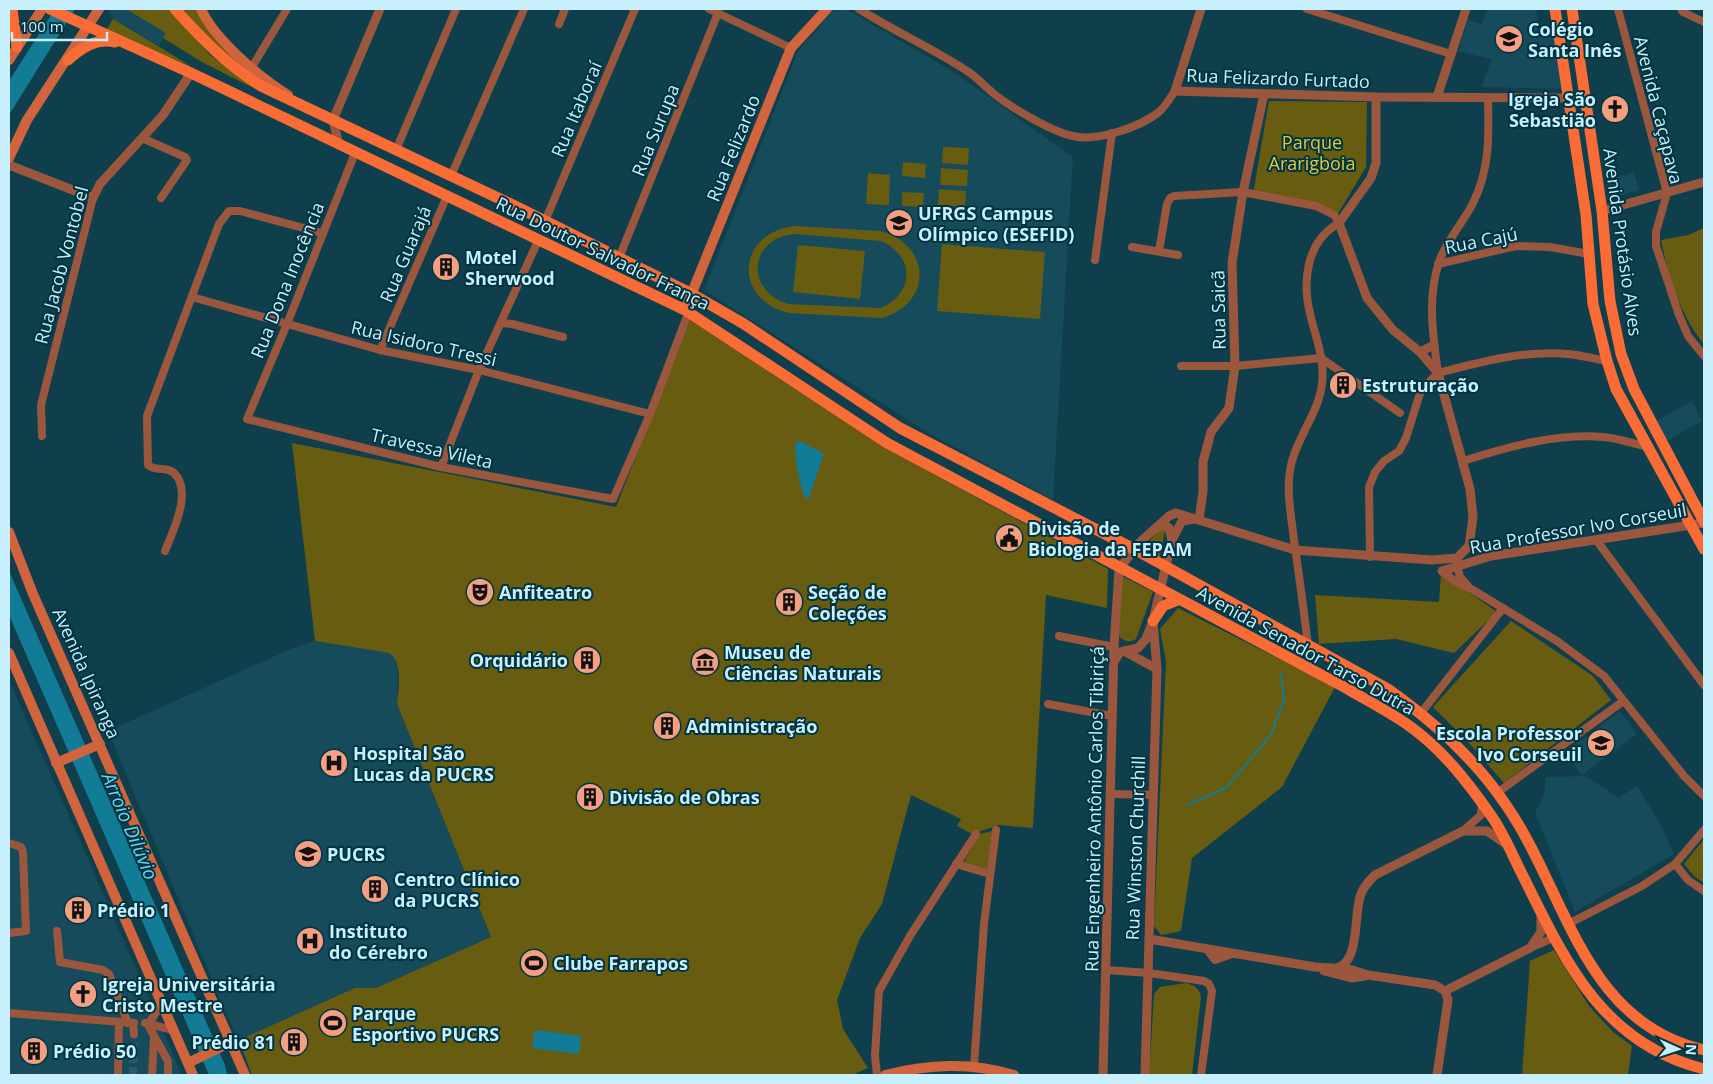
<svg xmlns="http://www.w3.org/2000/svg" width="1713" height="1084" font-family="'Open Sans',sans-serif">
<rect width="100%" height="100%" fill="#0f3f4c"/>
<!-- built -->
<g fill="#154b5a">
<polygon points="109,9 126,9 166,33 159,46 113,19 108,11"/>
<polygon points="835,9 846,9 955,73 1073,157 1053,500 932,435 704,290 798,51"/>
<polygon points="1487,9 1536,9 1538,22 1555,27 1564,89 1482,87 1491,59 1458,51 1468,20 1482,24"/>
<polygon points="1634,172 1639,190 1608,200 1605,181"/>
<polygon points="1692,401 1702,421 1666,441 1656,421"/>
<polygon points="315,641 390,653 395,657 398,665 397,704 491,937 376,988 252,1075 108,731 293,648"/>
<polygon points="9,680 92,868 182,1075 9,1075"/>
<polygon points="1620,711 1637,734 1582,775 1565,752"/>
<polygon points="1586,776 1619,798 1637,786 1658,820 1674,854 1575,912 1535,813 1545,793 1545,780 1547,777"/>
</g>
<!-- green -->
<g fill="#675c10" fill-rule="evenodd">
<polygon points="126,9 169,9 209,54 257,90 202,62 163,38 166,33"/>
<polygon points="183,9 202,9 240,66 215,46"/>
<polygon points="113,19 191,66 106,31"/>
<polygon points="1269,101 1367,102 1366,167 1337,215 1253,194"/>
<polygon points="943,147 969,148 968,165 942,163"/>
<polygon points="903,162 926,164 925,178 902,176"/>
<polygon points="941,168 968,170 967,186 940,185"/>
<polygon points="868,173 890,175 889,205 866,204"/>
<polygon points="939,189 966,191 965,207 938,205"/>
<polygon points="902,192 924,193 923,207 902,206"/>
<path d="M 796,226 L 880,231 C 932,245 933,303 882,318 L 788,313 C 731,298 738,231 796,226 ZM 795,234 L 881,241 C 915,256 915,293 881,308 L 788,304 C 744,290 749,238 795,234 Z"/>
<path d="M 1704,228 L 1704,344 C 1680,315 1668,276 1661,240 L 1688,235 Z"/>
<polygon points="942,244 1045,252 1040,319 937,311"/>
<polygon points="798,245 865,251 860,299 793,292"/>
<path d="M 691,317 L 776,377 L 889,450 L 1108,569 L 1107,608 L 1046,595 L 1033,828 L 999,825 L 972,834 L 957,826 L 961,819 L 911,795 L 882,904 L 860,938 L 837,1000 L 843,1029 L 868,1068 L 852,1075 L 252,1075 L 239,1040 L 355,988 L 376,988 L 491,937 L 397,704 C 398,688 404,663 389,653 L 315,641 L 292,443 L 616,507 Z"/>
<polygon points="1166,528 1159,558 1143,548 1159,530"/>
<polygon points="1441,573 1497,612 1454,653 1396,639 1319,644 1315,595 1439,602"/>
<path d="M 1122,576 L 1153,592 L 1136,639 C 1130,643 1124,642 1119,636 Z"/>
<polygon points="1178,608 1335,687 1282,787 1192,858 1181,931 1161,935 1154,926 1166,662 1160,629"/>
<polygon points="1511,621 1593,676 1611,700 1504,783 1468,742 1433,707"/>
<polygon points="992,831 987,870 963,863 980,834"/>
<polygon points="1704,839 1704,883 1694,876 1684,864"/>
<polygon points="1554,950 1589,1006 1613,1032 1632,1046 1628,1075 1522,1075 1530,961"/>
<path d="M 1186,983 C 1194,986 1199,987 1201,997 L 1192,1075 L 1149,1075 L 1154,994 L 1160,987 Z"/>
</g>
<!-- water -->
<g fill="#127b95">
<polygon points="55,9 75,9 9,115 9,81"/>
<path d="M 800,441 L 823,453 L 823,457 L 808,500 C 800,496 793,451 796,442 Z"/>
<polygon points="9,571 225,1065 227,1075 209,1075 9,615"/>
<polygon points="535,1030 581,1036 579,1054 532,1048"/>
</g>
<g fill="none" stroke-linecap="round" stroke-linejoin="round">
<!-- stream -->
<polyline stroke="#127b95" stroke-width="2" points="1187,805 1226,788 1271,735 1284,699 1281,674"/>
<!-- minor-tunnel -->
<polyline stroke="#2b5966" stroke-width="8" stroke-dasharray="8 4" stroke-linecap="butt" points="133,1075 134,1034"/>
<!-- minor -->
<g stroke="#9b573e" stroke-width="8">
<polyline points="709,9 791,48"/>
<path d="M 859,9 C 894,31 932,48 967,71 C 977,77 984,86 993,93 C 1010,107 1052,132 1073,136 C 1097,142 1140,127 1159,112 C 1165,107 1170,98 1175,91"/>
<polyline points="1307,9 1451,54"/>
<polyline points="1618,9 1667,193 1656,232 1656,246 1679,315 1688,336 1704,356"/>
<polyline points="1681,9 1683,12 1704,22"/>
<polyline points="559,24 565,9"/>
<polyline points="252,67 287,9"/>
<polyline points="142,138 185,157 187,160 161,198"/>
<polyline points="396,150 456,9"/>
<polyline points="355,153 287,324 247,419 441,467 613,499 650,414 689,311"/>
<polyline points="451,176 524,9"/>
<polyline points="545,221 635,9"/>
<polyline points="1132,247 1178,255"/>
<path d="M 1159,251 L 1167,204 L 1170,198 L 1174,196 L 1243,192 L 1316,206 L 1334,215 L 1339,223 C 1322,233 1314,245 1309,264 C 1298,312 1327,342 1322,384 C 1319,411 1299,435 1292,461 C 1285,487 1291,514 1294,540 C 1299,575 1304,611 1308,646"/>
<polyline points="619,258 718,13"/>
<polyline points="1095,260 1112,133"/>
<polyline points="1438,264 1516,246 1550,247 1589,254"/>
<polyline points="192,297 380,350 479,370 650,414"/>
<polyline points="501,323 512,324 563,337"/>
<polyline points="380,350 447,196"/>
<polyline points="1181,366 1235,366 1321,358 1400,413"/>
<path d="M 1438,373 C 1433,336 1427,298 1439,262 C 1446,241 1463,223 1473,203 C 1490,169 1489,135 1488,98"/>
<path d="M 1438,373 C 1480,362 1525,350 1568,354 C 1581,355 1594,359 1607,361"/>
<polyline points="42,436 41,405 93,198"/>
<path d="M 1463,461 C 1507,447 1556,433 1603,437 C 1618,438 1634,444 1648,447"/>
<polyline points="441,467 479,370 538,241"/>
<polyline points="1597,541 1704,685"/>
<path d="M 165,551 C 173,531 193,491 174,473 C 167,466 156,472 148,465 L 147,416 L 219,224 L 229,211 L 240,211 L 322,233"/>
<polyline points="1370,557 1369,487 1375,472 1384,461 1399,451 1406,438 1421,390 1438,373"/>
<polyline points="1457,565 1460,577 1468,586"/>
<polyline points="1442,571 1456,582 1473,590 1557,641 1604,676 1684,776 1704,796"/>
<polyline points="1059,636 1114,647"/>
<polyline points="1048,704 1112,716"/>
<polyline points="1421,713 1503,608"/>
<polyline points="1497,793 1622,702"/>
<polyline points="1111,794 1153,795"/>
<polyline points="1463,831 1481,815 1482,804"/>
<polyline points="9,843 21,847 23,852 26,931 9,933"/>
<polyline points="956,864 990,874"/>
<polyline points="1675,864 1688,880 1704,891"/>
<polyline points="1568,924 1642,886 1675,864 1704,830"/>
<polyline points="57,931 60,962 103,970 109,974 128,1023"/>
<polyline points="1206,948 1215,960 1232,954"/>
<polyline points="1530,948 1553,938"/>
<polyline points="1107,970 1149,973 1204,981 1209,984 1212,991 1201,1075"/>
<polyline points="9,1013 134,1023"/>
<polyline points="133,1023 134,1034"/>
<polyline points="145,1023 173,1030"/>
<polyline points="147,1023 168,1061 168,1075"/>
<polyline points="149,1023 162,1004"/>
<polyline points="974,1066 984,924 996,830"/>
<polyline points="118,1075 119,1023"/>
<polyline points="152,1075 154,1038"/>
<polyline points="877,1075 875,1056 879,991 910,936 976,834"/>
</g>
<!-- tertiary -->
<g stroke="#9b573e" stroke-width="9">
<polyline points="1201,9 1175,91 1376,97 1569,98"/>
<polyline points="1437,97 1466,9"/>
<polyline points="339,145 333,120 380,9"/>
<polyline points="9,165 93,198 100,184 163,115 191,73"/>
<polyline points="1602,211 1704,182"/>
<polyline points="1420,352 1434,345"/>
<polyline points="1199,520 1203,491 1203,462 1211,432 1229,408 1235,366 1232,263 1243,192 1264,94"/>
<polyline points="1157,528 1165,525 1169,528 1172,540"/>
<polyline points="1442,571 1491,556 1704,523"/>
<polyline points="1124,651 1157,669"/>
<polyline points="1115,660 1120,652 1138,648 1146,639 1153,621 1172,540 1182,521 1194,519"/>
<polyline points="1149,939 1315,967 1349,969 1368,975 1435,985 1445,991"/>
<path d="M 1337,968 C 1361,961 1353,913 1361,894 C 1364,886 1369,881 1375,875 L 1463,831 L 1487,831 L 1506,844"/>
<polyline points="1324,971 1352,978 1365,976"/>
<polyline points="1445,991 1530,948 1541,932 1541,915"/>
<polyline points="1103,1075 1114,647 1119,569 1140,542 1169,516 1176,513 1295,550 1432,560 1457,558 1469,546 1473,517 1470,489 1438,373 1420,352 1393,330 1367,298 1339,223 1371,178 1376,163 1376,97"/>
<polyline points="1145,1075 1157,669 1153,621"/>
<polyline points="1437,1075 1448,1000 1445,991"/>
</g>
<!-- secondary -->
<g stroke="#d0643c" stroke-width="10">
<path d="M 201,9 C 214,39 260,78 288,95"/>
<polyline points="9,60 42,9"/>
<polyline points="9,158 27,120 99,9"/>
<polyline points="685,310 791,48 827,9"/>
<polyline points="9,532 33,594 245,1075"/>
<polyline points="9,653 193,1075"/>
<polyline points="56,763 100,744"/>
<polyline points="188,1063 231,1042"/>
<path d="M 885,1075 C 929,1064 970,1062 1014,1075"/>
</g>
<!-- primary -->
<g stroke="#f96c36" stroke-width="11">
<polyline points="12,9 17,47"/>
<path d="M 50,9 L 191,73 L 685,310 L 887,443 L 1346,688 C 1366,700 1388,711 1408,725 C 1441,748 1467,781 1490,814 C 1504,833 1513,857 1524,878 C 1566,963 1603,1044 1704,1069"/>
<path d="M 175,9 C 202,39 228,66 263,87 L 513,205 L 692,294 L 744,324 L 900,428 L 1134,549 L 1388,689 C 1433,721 1475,759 1506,805 C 1567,893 1582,1022 1704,1050"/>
<polyline points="1555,9 1586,215 1593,304 1607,361 1616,389 1704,549"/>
<polyline points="1572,9 1602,211 1610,301 1621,354 1634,389 1704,522"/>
<path d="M 68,60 C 81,48 96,38 115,42"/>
<polyline points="1153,621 1163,606 1178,600"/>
</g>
</g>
<!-- icons -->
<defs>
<symbol id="school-disc" viewBox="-11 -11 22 22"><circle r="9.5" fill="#f39f82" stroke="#013441"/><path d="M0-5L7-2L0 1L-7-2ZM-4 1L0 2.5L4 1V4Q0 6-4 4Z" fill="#111"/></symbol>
<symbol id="church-disc" viewBox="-11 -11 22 22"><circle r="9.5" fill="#f39f82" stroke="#013441"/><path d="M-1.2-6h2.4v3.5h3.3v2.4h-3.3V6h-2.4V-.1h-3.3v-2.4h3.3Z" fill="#111"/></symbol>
<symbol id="university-disc" viewBox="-11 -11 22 22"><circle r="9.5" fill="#f39f82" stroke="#013441"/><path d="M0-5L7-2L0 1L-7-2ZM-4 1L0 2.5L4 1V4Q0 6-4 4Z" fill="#111"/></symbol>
<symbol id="building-disc" viewBox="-11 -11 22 22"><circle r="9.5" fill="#f39f82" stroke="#013441"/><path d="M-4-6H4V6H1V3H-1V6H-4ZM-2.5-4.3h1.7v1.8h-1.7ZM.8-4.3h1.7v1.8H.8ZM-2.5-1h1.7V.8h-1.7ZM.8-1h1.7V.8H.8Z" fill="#111"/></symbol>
<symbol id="civic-disc" viewBox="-11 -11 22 22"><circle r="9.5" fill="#f39f82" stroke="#013441"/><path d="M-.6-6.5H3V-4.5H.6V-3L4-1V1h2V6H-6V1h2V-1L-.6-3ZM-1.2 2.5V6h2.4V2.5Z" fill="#111"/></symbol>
<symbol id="theatre-disc" viewBox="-11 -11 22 22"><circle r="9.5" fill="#f39f82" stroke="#013441"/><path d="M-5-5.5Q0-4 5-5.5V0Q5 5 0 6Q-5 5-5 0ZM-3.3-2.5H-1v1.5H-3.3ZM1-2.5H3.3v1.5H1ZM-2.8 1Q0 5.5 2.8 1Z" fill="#111"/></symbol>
<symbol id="museum-disc" viewBox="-11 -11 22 22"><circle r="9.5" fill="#f39f82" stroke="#013441"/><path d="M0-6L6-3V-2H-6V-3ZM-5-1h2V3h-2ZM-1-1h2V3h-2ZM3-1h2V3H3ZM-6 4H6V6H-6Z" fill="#111"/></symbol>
<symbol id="hospital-disc" viewBox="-11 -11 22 22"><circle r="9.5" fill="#f39f82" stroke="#013441"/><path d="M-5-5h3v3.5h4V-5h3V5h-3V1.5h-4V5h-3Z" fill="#111"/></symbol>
<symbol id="stadium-disc" viewBox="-11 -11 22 22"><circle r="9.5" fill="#f39f82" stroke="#013441"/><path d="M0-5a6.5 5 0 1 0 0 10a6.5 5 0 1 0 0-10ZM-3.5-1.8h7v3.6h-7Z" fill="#111"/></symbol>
</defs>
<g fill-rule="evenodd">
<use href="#school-disc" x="1493" y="23" width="32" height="32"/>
<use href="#church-disc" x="1599" y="93" width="32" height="32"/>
<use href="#university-disc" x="883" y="207" width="32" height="32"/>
<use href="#building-disc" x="430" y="251" width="32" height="32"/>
<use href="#building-disc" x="1327" y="369" width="32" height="32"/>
<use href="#civic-disc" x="993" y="522" width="32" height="32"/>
<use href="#theatre-disc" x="464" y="576" width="32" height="32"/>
<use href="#building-disc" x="773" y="586" width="32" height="32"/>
<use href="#building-disc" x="571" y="644" width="32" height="32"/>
<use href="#museum-disc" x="689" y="646" width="32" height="32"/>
<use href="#building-disc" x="651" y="710" width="32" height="32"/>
<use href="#school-disc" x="1585" y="727" width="32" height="32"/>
<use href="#hospital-disc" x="318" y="747" width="32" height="32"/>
<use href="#building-disc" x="574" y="781" width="32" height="32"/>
<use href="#university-disc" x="292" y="838" width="32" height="32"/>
<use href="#building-disc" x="359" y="873" width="32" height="32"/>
<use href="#building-disc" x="62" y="894" width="32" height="32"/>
<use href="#hospital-disc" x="294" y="925" width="32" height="32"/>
<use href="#stadium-disc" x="518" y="947" width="32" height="32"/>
<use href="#church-disc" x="67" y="978" width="32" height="32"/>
<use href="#stadium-disc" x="317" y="1007" width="32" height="32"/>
<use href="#building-disc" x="278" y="1026" width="32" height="32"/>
<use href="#building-disc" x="18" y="1035" width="32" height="32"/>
</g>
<g text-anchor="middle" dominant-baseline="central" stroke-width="4" stroke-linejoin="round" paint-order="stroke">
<!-- poi labels -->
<g font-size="18" font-weight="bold" fill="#c7effc" stroke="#013441" text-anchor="start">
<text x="1528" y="29">Colégio<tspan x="1528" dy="21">Santa Inês</tspan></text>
<text x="1596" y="99" text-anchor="end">Igreja São<tspan x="1596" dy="21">Sebastião</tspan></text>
<text x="918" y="213">UFRGS Campus<tspan x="918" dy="21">Olímpico (ESEFID)</tspan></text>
<text x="465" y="257">Motel<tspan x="465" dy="21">Sherwood</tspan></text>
<text x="1362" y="385">Estruturação</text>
<text x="1028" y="528">Divisão de<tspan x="1028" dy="21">Biologia da FEPAM</tspan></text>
<text x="499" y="592">Anfiteatro</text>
<text x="808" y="592">Seção de<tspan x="808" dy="21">Coleções</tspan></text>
<text x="724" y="652">Museu de<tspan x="724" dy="21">Ciências Naturais</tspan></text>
<text x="568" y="660" text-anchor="end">Orquidário</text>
<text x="686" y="726">Administração</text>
<text x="1582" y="733" text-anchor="end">Escola Professor<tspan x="1582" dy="21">Ivo Corseuil</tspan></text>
<text x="353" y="753">Hospital São<tspan x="353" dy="21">Lucas da PUCRS</tspan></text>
<text x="609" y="797">Divisão de Obras</text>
<text x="327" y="854">PUCRS</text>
<text x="394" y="879">Centro Clínico<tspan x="394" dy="21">da PUCRS</tspan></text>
<text x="97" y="910">Prédio 1</text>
<text x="329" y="931">Instituto<tspan x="329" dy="21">do Cérebro</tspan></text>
<text x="553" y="963">Clube Farrapos</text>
<text x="102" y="984">Igreja Universitária<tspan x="102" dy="21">Cristo Mestre</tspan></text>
<text x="352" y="1013">Parque<tspan x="352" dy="21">Esportivo PUCRS</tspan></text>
<text x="275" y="1042" text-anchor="end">Prédio 81</text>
<text x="53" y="1051">Prédio 50</text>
</g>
<!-- street labels -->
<g font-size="18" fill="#c7effc" stroke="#013441">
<text transform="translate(1278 78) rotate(2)">Rua Felizardo Furtado</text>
<text transform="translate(576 109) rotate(-67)">Rua Itaboraí</text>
<text transform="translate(1659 110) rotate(76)">Avenida Caçapava</text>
<text transform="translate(655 130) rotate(-68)">Rua Surupa</text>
<text transform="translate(733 148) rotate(-68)">Rua Felizardo</text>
<text transform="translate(1481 240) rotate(-11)">Rua Cajú</text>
<text transform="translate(1623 242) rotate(82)">Avenida Protásio Alves</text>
<text transform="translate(603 253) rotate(26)">Rua Doutor Salvador França</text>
<text transform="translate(405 254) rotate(-67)">Rua Guarajá</text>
<text transform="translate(61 265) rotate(-75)">Rua Jacob Vontobel</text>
<text transform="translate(287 280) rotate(-68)">Rua Dona Inocência</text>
<text transform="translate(1218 310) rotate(-91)">Rua Saicã</text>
<text transform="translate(424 343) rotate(13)">Rua Isidoro Tressi</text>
<text transform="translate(432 448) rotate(13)">Travessa Vileta</text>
<text transform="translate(1578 528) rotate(-10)">Rua Professor Ivo Corseuil</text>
<text transform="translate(1306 650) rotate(29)">Avenida Senador Tarso Dutra</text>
<text transform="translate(87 673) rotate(66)">Avenida Ipiranga</text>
<text transform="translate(1094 809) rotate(-89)">Rua Engenheiro Antônio Carlos Tibiriçá</text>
<text transform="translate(1135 848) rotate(-88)">Rua Winston Churchill</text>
</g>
<!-- park labels -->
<g font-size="18" fill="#dec943" stroke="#013441">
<text x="1312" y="142">Parque<tspan x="1312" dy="21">Ararigboia</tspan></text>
</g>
<!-- water labels -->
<g font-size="19" font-style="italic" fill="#66d7f9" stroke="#013441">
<text transform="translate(130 826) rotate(67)">Arroio Dilúvio</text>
</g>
</g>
<!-- border -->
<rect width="1713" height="1084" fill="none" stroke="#c7effc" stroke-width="20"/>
<!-- north arrow -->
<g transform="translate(1678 1049) rotate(93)" stroke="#013441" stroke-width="4" paint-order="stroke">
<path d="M0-4L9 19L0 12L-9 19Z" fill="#c7effc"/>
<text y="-8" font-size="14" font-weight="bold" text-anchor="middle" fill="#c7effc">N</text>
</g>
<!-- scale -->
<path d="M12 32v8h95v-8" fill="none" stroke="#c7effc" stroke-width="2.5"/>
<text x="20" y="32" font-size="15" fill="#c7effc" stroke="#013441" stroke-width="4" paint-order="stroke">100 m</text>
</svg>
